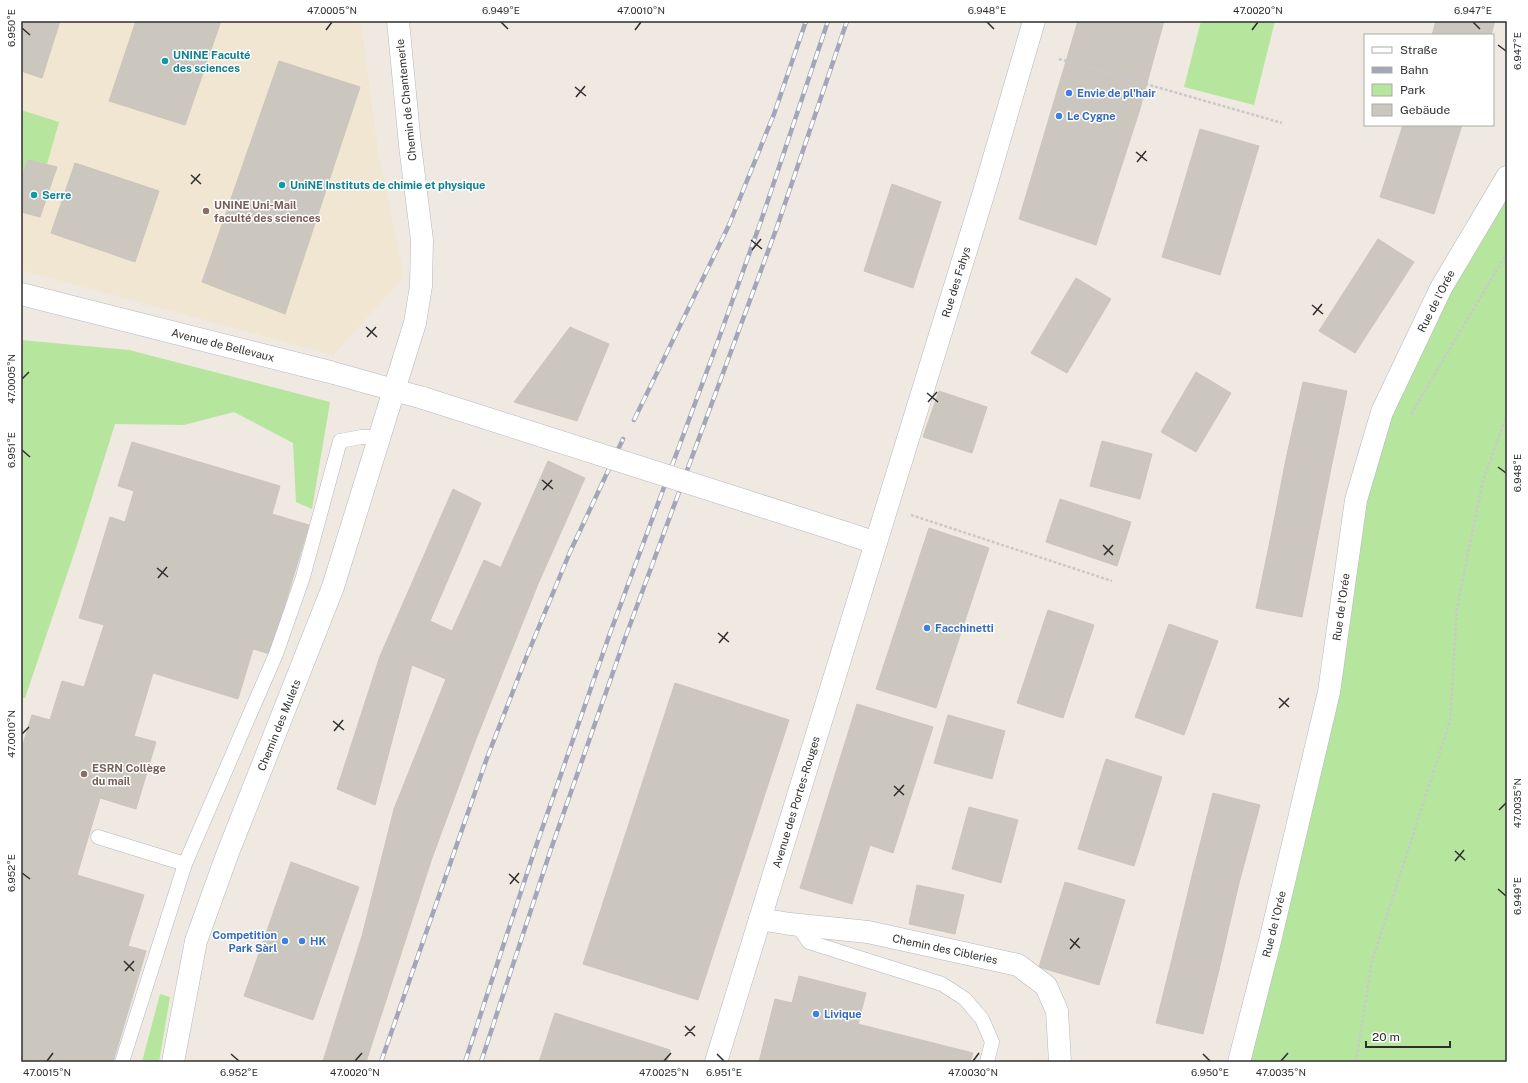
<svg xmlns="http://www.w3.org/2000/svg" width="1528" height="1083" font-family="'Public Sans',sans-serif">
<rect width="100%" height="100%" fill="#efe9e1"/>
<!-- education -->
<polygon fill="#f0e6d1" points="21,21 361,21 378,152 404,277 333,355 21,270"/>
<!-- green -->
<g fill="#b6e59e">
<polygon points="1201,21 1275,21 1254,105 1184,87"/>
<polygon points="21,110 59,122 47,164 28,160 21,178"/>
<polygon points="1507,177 1507,1062 1239,1062 1382,412"/>
<polygon points="21,340 129,350 330,402 312,509 296,502 293,443 234,412 184,425 115,424 78,542 25,698 21,697"/>
<polygon points="160,994 170,997 159,1062 142,1062"/>
</g>
<!-- building -->
<g fill="#cbc7bf" stroke="#cbc5ba">
<polygon points="21,21 60,21 42,78 21,71"/>
<polygon points="136,21 221,21 185,125 109,101"/>
<polygon points="1078,21 1164,21 1139,112 1096,245 1019,219"/>
<polygon points="1436,21 1495,21 1491,35 1432,35"/>
<polygon points="279,61 360,87 285,314 202,282"/>
<polygon points="1403,125 1462,125 1434,214 1380,197"/>
<polygon points="1200,129 1259,146 1220,275 1162,257"/>
<polygon points="28,160 57,167 40,217 21,212 21,178"/>
<polygon points="75,163 159,191 135,262 51,233"/>
<polygon points="892,184 941,202 913,288 864,271"/>
<polygon points="1378,239 1414,262 1355,353 1319,331"/>
<polygon points="1076,278 1111,299 1067,373 1031,353"/>
<polygon points="570,327 609,344 577,421 514,402"/>
<polygon points="1196,372 1231,393 1196,452 1161,432"/>
<polygon points="1303,382 1347,391 1331,468 1286,459"/>
<polygon points="939,391 987,407 972,453 923,437"/>
<polygon points="1102,441 1152,454 1140,499 1090,486"/>
<polygon points="132,442 280,486 272,514 309,525 270,654 253,649 238,699 153,673 134,736 156,742 136,809 100,798 77,875 144,895 128,946 146,951 113,1062 21,1062 21,750 32,715 50,720 62,681 84,687 104,625 79,618 110,517 125,522 134,491 118,486"/>
<polygon points="1286,459 1331,468 1316,545 1271,536"/>
<polygon points="548,461 585,478 538,584 501,567"/>
<polygon points="453,489 481,503 430,621 452,631 484,560 538,584 476,739 432,858 366,1062 334,1062 324,1058 362,936 394,809 446,679 412,665 375,805 337,789 380,656"/>
<polygon points="1060,499 1131,522 1117,566 1046,542"/>
<polygon points="929,528 989,548 936,708 876,689"/>
<polygon points="1271,536 1316,545 1302,617 1256,608"/>
<polygon points="1048,610 1094,625 1063,718 1017,703"/>
<polygon points="1169,624 1218,641 1184,735 1135,717"/>
<polygon points="675,683 789,720 698,1000 583,964"/>
<polygon points="857,704 933,727 893,853 870,845 852,904 800,888"/>
<polygon points="948,715 1005,731 992,779 934,763"/>
<polygon points="1106,759 1162,777 1134,866 1078,849"/>
<polygon points="1213,793 1260,805 1238,887 1192,876"/>
<polygon points="969,807 1018,820 1001,883 952,869"/>
<polygon points="291,862 359,887 313,1020 244,996"/>
<polygon points="1192,876 1238,887 1219,970 1172,959"/>
<polygon points="1065,882 1125,900 1099,985 1039,967"/>
<polygon points="917,885 964,895 955,934 909,924"/>
<polygon points="1172,959 1219,970 1203,1034 1156,1023"/>
<polygon points="799,976 866,993 858,1024 973,1053 970,1062 759,1062 775,999 792,1003"/>
<polygon points="555,1013 670,1050 667,1062 539,1062"/>
<polygon points="324,1058 334,1062 322,1062"/>
</g>
<g fill="none" stroke-linecap="round" stroke-linejoin="round">
<defs>
<g id="service">
<polyline points="98,837 185,864"/>
<polyline points="797,925 809,942 942,984 965,999 982,1019 992,1042 987,1062"/>
<polyline points="122,1062 185,864 276,654 303,577 340,441 361,437 380,437"/>
</g>
<g id="minor">
<polyline points="21,294 330,372 394,390 415,323 421,286 422,240 410,145 398,21"/>
<polyline points="760,919 790,924 868,932 1018,965 1046,986 1057,1011 1060,1062"/>
<polyline points="1239,1062 1270,941 1329,692 1356,500 1382,412 1441,288 1507,177"/>
</g>
<g id="tertiary">
<polyline points="846,533 876,543"/>
<polyline points="173,1062 196,941 227,855 333,587 394,390 423,398"/>
</g>
<polyline id="secondary" points="716,1062 984,192 1034,21"/>
</defs>
<!-- service casing -->
<use href="#service" stroke="#b4b7c1" stroke-width="15"/>
<!-- minor casing -->
<use href="#minor" stroke="#b4b7c1" stroke-width="23"/>
<!-- tertiary casing -->
<use href="#tertiary" stroke="#b4b7c1" stroke-width="23"/>
<!-- secondary casing -->
<use href="#secondary" stroke="#b4b7c1" stroke-width="23"/>
<!-- path -->
<g stroke="#c9c9c9" stroke-width="2.5" stroke-dasharray="3 2" stroke-linecap="butt">
<polyline points="1059,59 1282,123"/>
<polyline points="1411,414 1507,253"/>
<polyline points="911,515 1112,581"/>
<polyline points="1356,1062 1372,961 1450,721 1457,608 1483,480 1507,415"/>
</g>
<!-- service -->
<use href="#service" stroke="#fff" stroke-width="14"/>
<!-- minor -->
<use href="#minor" stroke="#fff" stroke-width="22"/>
<!-- tertiary -->
<use href="#tertiary" stroke="#fff" stroke-width="22"/>
<!-- secondary -->
<use href="#secondary" stroke="#fff" stroke-width="22"/>
<defs>
<g id="rail">
<polyline points="634,420 729,225 774,114 806,21"/>
<polyline points="381,1062 487,758 526,658 570,552 623,439"/>
<polyline points="465,1062 534,852 609,636 714,352 761,221 828,21"/>
<polyline points="481,1062 551,849 624,641 777,227 847,21"/>
</g>
</defs>
<!-- rail casing -->
<use href="#rail" stroke="#a3a6b8" stroke-width="4.5"/>
<!-- rail -->
<use href="#rail" stroke="#fff" stroke-width="3" stroke-dasharray="9" stroke-linecap="butt"/>
<defs>
<polyline id="tertiary-bridge" points="423,398 846,533"/>
</defs>
<!-- tertiary-bridge casing -->
<use href="#tertiary-bridge" stroke="#b4b7c1" stroke-width="23" stroke-linecap="butt"/>
<!-- tertiary-bridge -->
<use href="#tertiary-bridge" stroke="#fff" stroke-width="22"/>
</g>
<!-- ticks -->
<path fill="none" stroke="#2e2e2e" stroke-width="1.5" d="M 501,22 L 508,29M 987,22 L 994,29M 1473,22 L 1480,29M 22,28 L 30,35M 326,30 L 332,22M 635,30 L 641,22M 1252,30 L 1258,22M 1498,45 L 1506,51M 575,87 L 586,96M 576,97 L 585,86M 1136,152 L 1147,161M 1137,162 L 1146,151M 191,175 L 201,184M 191,184 L 200,174M 751,240 L 762,249M 752,250 L 761,239M 1312,305 L 1323,314M 1313,315 L 1322,304M 366,327 L 377,337M 367,337 L 376,327M 22,379 L 29,372M 927,393 L 938,402M 928,402 L 937,392M 22,450 L 30,457M 1498,467 L 1506,473M 542,480 L 553,489M 543,490 L 552,480M 1103,545 L 1113,555M 1104,555 L 1113,545M 157,568 L 168,577M 158,578 L 167,567M 718,633 L 729,642M 719,643 L 728,632M 1279,698 L 1289,707M 1279,708 L 1289,698M 333,721 L 344,730M 334,731 L 343,720M 22,734 L 29,727M 894,786 L 904,795M 894,796 L 904,785M 1499,810 L 1506,803M 1455,851 L 1465,860M 1455,861 L 1464,850M 22,873 L 30,879M 509,874 L 519,883M 510,884 L 519,873M 1498,889 L 1506,896M 1070,939 L 1080,948M 1070,949 L 1079,938M 124,961 L 134,971M 125,971 L 134,961M 685,1026 L 695,1036M 685,1036 L 695,1026M 231,1054 L 239,1061M 717,1054 L 724,1061M 1203,1054 L 1210,1061M 47,1061 L 53,1053M 355,1061 L 362,1053M 664,1061 L 671,1053M 973,1061 L 979,1053M 1281,1061 L 1288,1053"/>
<!-- markers -->
<g fill="#0f9aa8" stroke="#fff" stroke-width="1.5">
<circle cx="165" cy="61" r="4"/>
<circle cx="282" cy="185" r="4"/>
<circle cx="34" cy="195" r="4"/>
</g>
<g fill="#3f7fe0" stroke="#fff" stroke-width="1.5">
<circle cx="1069" cy="93" r="4"/>
<circle cx="1059" cy="116" r="4"/>
<circle cx="927" cy="628" r="4"/>
<circle cx="285" cy="941" r="4"/>
<circle cx="302" cy="941" r="4"/>
<circle cx="816" cy="1014" r="4"/>
</g>
<g fill="#8d6e63" stroke="#fff" stroke-width="1.5">
<circle cx="206" cy="211" r="4"/>
<circle cx="84" cy="774" r="4"/>
</g>
<g text-anchor="middle" dominant-baseline="central" stroke-width="3" stroke-linejoin="round" paint-order="stroke">
<!-- culture labels -->
<g font-size="11" font-weight="bold" fill="#0d838f" stroke="#fff" text-anchor="start">
<text x="173" y="55">UNINE Faculté<tspan x="173" dy="13">des sciences</tspan></text>
<text x="290" y="185">UniNE Instituts de chimie et physique</text>
<text x="42" y="195">Serre</text>
</g>
<!-- shop labels -->
<g font-size="11" font-weight="bold" fill="#366cbe" stroke="#fff" text-anchor="start">
<text x="1077" y="93">Envie de pl'hair</text>
<text x="1067" y="116">Le Cygne</text>
<text x="935" y="628">Facchinetti</text>
<text x="277" y="935" text-anchor="end">Competition<tspan x="277" dy="13">Park Sàrl</tspan></text>
<text x="310" y="941">HK</text>
<text x="824" y="1014">Livique</text>
</g>
<!-- street labels -->
<g font-size="11" fill="#2e2e2e" stroke="#fff">
<text transform="translate(406 100) rotate(-96)">Chemin de Chantemerle</text>
<text transform="translate(956 282) rotate(-73)">Rue des Fahys</text>
<text transform="translate(1436 301) rotate(-63)">Rue de l'Orée</text>
<text transform="translate(223 345) rotate(14)">Avenue de Bellevaux</text>
<text transform="translate(1341 607) rotate(-82)">Rue de l'Orée</text>
<text transform="translate(279 725) rotate(-68)">Chemin des Mulets</text>
<text transform="translate(796 802) rotate(-73)">Avenue des Portes-Rouges</text>
<text transform="translate(1274 924) rotate(-76)">Rue de l'Orée</text>
<text transform="translate(945 949) rotate(12)">Chemin des Cibleries</text>
</g>
<!-- education labels -->
<g font-size="11" font-weight="bold" fill="#785e54" stroke="#fff" text-anchor="start">
<text x="214" y="205">UNINE Uni-Mail<tspan x="214" dy="13">faculté des sciences</tspan></text>
<text x="92" y="768">ESRN Collège<tspan x="92" dy="13">du mail</tspan></text>
</g>
</g>
<!-- border -->
<rect width="1528" height="1083" fill="none" stroke="#ffffff" stroke-width="44"/>
<!-- legend -->
<rect x="1364" y="34" width="130" height="92" fill="#ffffff" stroke="#ababab"/>
<rect x="1372" y="47" width="20" height="6" fill="#ffffff" stroke="#ababab"/>
<text x="1400" y="54" font-size="12" fill="#2e2e2e">Straße</text>
<rect x="1372" y="67" width="20" height="6" fill="#a3a6b8" stroke="#ababab"/>
<text x="1400" y="74" font-size="12" fill="#2e2e2e">Bahn</text>
<rect x="1372" y="84" width="20" height="12" fill="#b6e59e" stroke="#ababab"/>
<text x="1400" y="94" font-size="12" fill="#2e2e2e">Park</text>
<rect x="1372" y="104" width="20" height="12" fill="#cbc7bf" stroke="#ababab"/>
<text x="1400" y="114" font-size="12" fill="#2e2e2e">Gebäude</text>
<!-- scale -->
<path d="M1366 1041v6h84v-6" fill="none" stroke="#2e2e2e" stroke-width="2"/>
<text x="1372" y="1041" font-size="12" fill="#2e2e2e" stroke="#ffffff" stroke-width="3" paint-order="stroke">20 m</text>
<rect x="22" y="22" width="1484" height="1039" fill="none" stroke="#2e2e2e" stroke-width="1.5"/>
<g font-size="10" text-anchor="middle" fill="#2e2e2e">
<text x="332" y="14">47.0005°N</text>
<text x="501" y="14">6.949°E</text>
<text x="641" y="14">47.0010°N</text>
<text x="987" y="14">6.948°E</text>
<text x="1258" y="14">47.0020°N</text>
<text x="1473" y="14">6.947°E</text>
<text transform="translate(11 28) rotate(-90)" y="4">6.950°E</text>
<text transform="translate(1517 51) rotate(-90)" y="4">6.947°E</text>
<text transform="translate(11 379) rotate(-90)" y="4">47.0005°N</text>
<text transform="translate(11 450) rotate(-90)" y="4">6.951°E</text>
<text transform="translate(1517 473) rotate(-90)" y="4">6.948°E</text>
<text transform="translate(11 734) rotate(-90)" y="4">47.0010°N</text>
<text transform="translate(1517 803) rotate(-90)" y="4">47.0035°N</text>
<text transform="translate(11 873) rotate(-90)" y="4">6.952°E</text>
<text transform="translate(1517 896) rotate(-90)" y="4">6.949°E</text>
<text x="47" y="1076">47.0015°N</text>
<text x="239" y="1076">6.952°E</text>
<text x="355" y="1076">47.0020°N</text>
<text x="664" y="1076">47.0025°N</text>
<text x="724" y="1076">6.951°E</text>
<text x="973" y="1076">47.0030°N</text>
<text x="1210" y="1076">6.950°E</text>
<text x="1281" y="1076">47.0035°N</text>
</g>
</svg>
